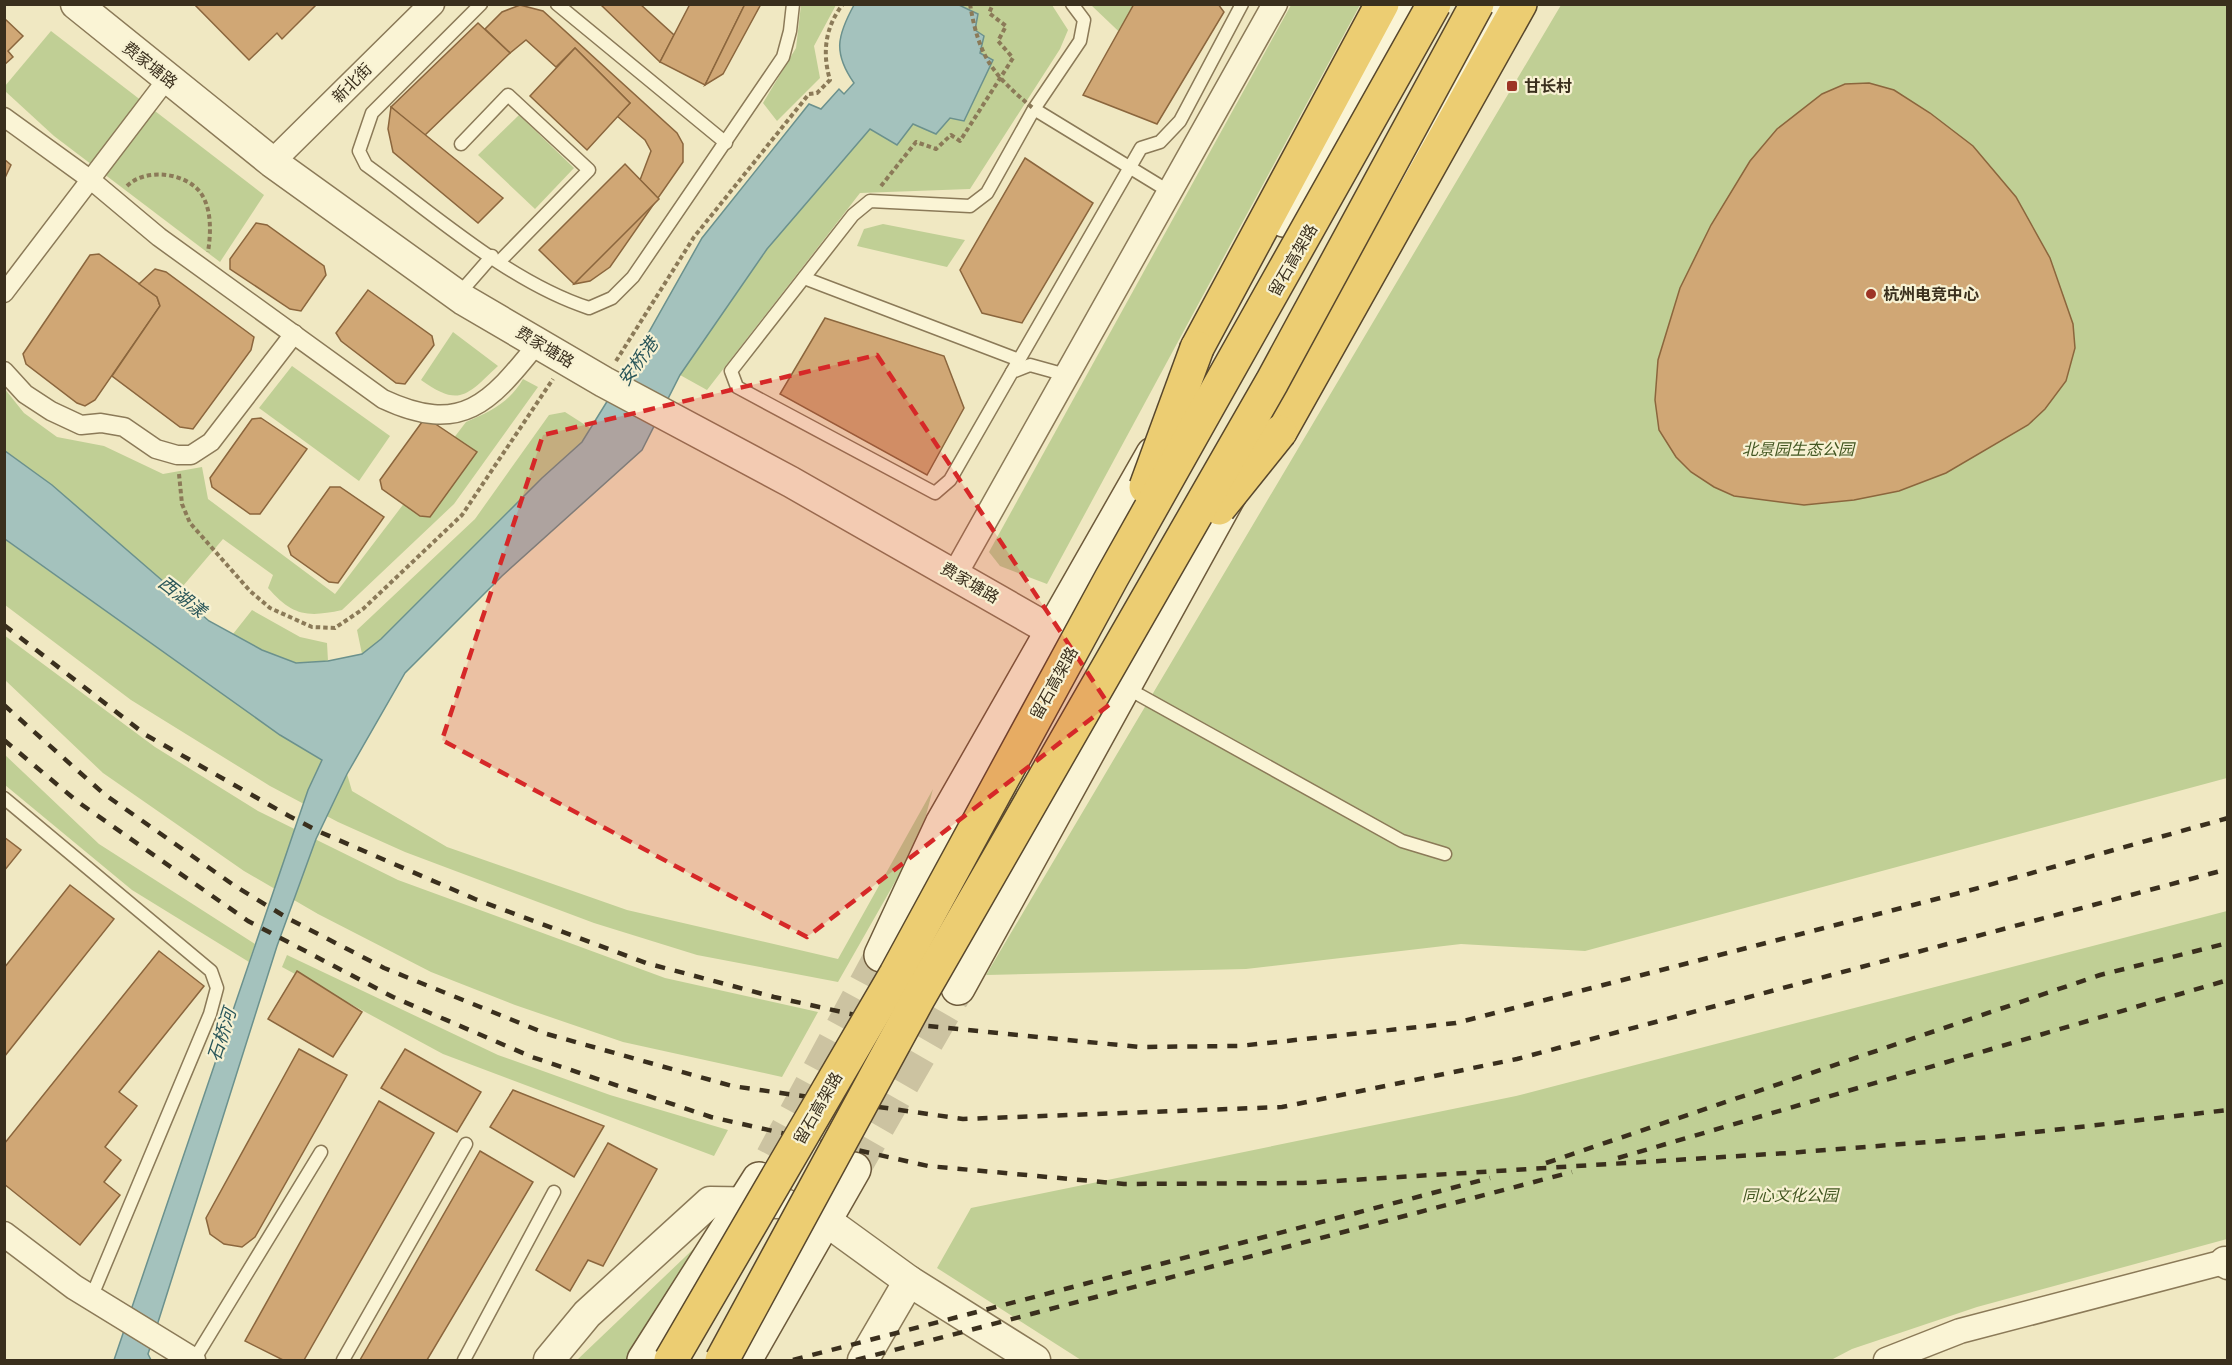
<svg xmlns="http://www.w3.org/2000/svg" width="2232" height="1365" font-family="'Times New Roman','Noto Sans SC',serif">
<rect width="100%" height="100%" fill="#f0e8c2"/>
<!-- green -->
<g fill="#c0cf95">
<polygon points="801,5 836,5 814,46 820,78 777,121 763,103 796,48"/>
<polygon points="959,5 1052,5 1068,30 1060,49 970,189 860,193 707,390 680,375 767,249 851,111 913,124 979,53"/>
<polygon points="1091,5 1203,5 1133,45"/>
<polygon points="1291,5 1360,5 1047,584 1000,566 989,552"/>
<polygon points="1561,5 2227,5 2227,778 1585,951 1461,944 1246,969 986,975"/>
<polygon points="51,31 264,195 220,262 54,136 5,91 5,86"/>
<polygon points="519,115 574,168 535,209 478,155"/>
<polygon points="883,224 965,240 947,267 857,246 864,229"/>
<path d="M 453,332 L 498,366 C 467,395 460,408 421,380 Z"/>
<polygon points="292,366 390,436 359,481 259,408"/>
<path d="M 523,379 L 538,387 L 454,504 L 342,610 C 306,618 292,615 268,588 L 273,575 L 223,539 L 177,593 L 52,485 L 5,451 L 4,388 L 24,413 L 57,437 L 104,446 L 163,474 L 202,467 L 208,499 L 335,594 L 466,422 C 490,412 510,402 523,379 Z"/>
<polygon points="565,412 590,428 582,442 542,478 381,639 362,654 357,630 475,519 549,415"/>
<polygon points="4,539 280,735 347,774 352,791 447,847 627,910 838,959 933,789 920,838 838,982 697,955 594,923 405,852 338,822 270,786 131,700 5,605"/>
<polygon points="252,610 300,637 327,643 328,661 296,663 262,650 233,634"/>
<polygon points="4,635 155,747 258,811 398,880 665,978 818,1012 782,1077 623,1042 515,1005 431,972 318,914 244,871 103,773 5,680"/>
<polygon points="4,754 99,844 255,944 249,962 132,890 5,785"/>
<polygon points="2227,911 2227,1239 1977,1307 1852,1349 1831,1360 1081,1360 937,1268 971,1208 1516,1096"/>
<polygon points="287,955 498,1055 610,1095 728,1130 714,1156 443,1054 282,967"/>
<polygon points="706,1237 629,1360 577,1360"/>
</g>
<!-- water -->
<path fill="#a4c2bd" stroke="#6b918d" stroke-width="1.5" d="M 854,5 L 959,5 L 978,14 L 975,30 L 984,36 L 980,53 L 993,60 L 964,121 L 950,118 L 936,134 L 913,124 L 897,145 L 870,129 L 767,249 L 680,375 L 642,450 L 502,576 L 405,673 L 347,774 L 316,839 L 277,946 L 148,1354 L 151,1360 L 114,1360 L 308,790 L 322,760 L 280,735 L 5,539 L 5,451 L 52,485 L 209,621 L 262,650 L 296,663 L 328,661 L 362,654 L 381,639 L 542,478 L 582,442 L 637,353 L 702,238 L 809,104 L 821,109 L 839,89 L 844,94 L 854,83 C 833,53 837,36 854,5 Z"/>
<!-- building -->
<g fill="#d0a775" stroke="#8b663d" stroke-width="1.5">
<polygon points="194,4 250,5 317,4 282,39 277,33 249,60"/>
<polygon points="600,4 640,4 674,35 660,62"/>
<polygon points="690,4 745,4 705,85 660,62"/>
<polygon points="745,4 761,4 723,74 705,85"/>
<polygon points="1134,4 1218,4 1224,12 1157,124 1083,95"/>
<polygon points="520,5 543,11 677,133 683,144 683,162 610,267 590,281 574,284 654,194 640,180 651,151 645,140 617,116 630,103 575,48 556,67 526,40 510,53 485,29 502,12"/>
<polygon points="4,18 23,36 8,51 13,57 4,65"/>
<polygon points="478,23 510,53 424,136 391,107"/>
<polygon points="575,48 630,103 587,150 530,96"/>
<polygon points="1869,83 1894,90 1930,113 1973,146 2016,197 2050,258 2073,324 2075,348 2066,381 2045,409 2028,425 1946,473 1899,491 1854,500 1804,505 1734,496 1714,487 1691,472 1676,457 1659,430 1655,400 1658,360 1680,288 1711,225 1750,161 1777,129 1822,94 1845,84"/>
<polygon points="391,107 503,198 478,223 393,152 388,129"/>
<polygon points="1025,158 1093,203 1022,323 982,313 960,270"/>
<polygon points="4,159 11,165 4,180"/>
<polygon points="625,164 659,199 574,284 539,250"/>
<polygon points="256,223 267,225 324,266 326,275 301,311 290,309 230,269 230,259"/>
<polygon points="99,254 157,297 160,306 95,400 85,406 77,403 26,364 23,354 90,255"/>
<polygon points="155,269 166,272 254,337 251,350 193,429 180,427 112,376 160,306 157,297 139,284"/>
<polygon points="368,290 432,336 434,345 405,384 396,383 341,341 336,333"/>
<polygon points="825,318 944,356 964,408 927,475 780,394"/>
<polygon points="261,418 307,449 260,514 250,514 212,487 210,478 252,419"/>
<polygon points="431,421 477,452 430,517 420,516 382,489 380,480 422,422"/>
<polygon points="330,487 340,487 384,517 338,583 329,582 291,555 288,546"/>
<polygon points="4,837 21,850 4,871"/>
<polygon points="70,885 114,919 4,1057 4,968"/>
<polygon points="159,951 204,986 119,1092 137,1106 105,1147 121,1160 104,1182 120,1195 80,1245 4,1184 4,1144"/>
<polygon points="297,971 362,1012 333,1057 268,1019"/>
<polygon points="299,1049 347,1075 255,1237 242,1247 224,1244 210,1234 206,1218"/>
<polygon points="405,1049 481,1092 457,1132 381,1088"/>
<polygon points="513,1090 604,1126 574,1177 490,1127"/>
<polygon points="379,1101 434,1133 304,1360 283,1360 245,1341"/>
<polygon points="608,1143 657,1169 603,1266 588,1260 570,1291 536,1270"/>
<polygon points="480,1151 533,1182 427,1360 360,1360"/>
</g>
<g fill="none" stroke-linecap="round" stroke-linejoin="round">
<!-- secondary-tunnel -->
<g stroke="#ccc3a1" stroke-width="33" stroke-dasharray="33 16" stroke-linecap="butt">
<polyline points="772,1157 881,955"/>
<polyline points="854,1169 958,988"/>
</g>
<defs>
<g id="service">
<path d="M 481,4 L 372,113 L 359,151 L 366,165 C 434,214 509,282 589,308 L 612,298 L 633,277 L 783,57 L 790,31 L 793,4"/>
<polyline points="557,4 726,143"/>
<polyline points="1034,109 1170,192"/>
<polyline points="461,144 508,95 589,170 500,261"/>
<polyline points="804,278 1019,360"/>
<polyline points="458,295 492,256"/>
<polyline points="1012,372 1141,148 1160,142 1180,121 1242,4"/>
<polyline points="1066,375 1030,365 1012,372 950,480 935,493 737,387 731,371 853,215 870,201 970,206 987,193 1034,109 1080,41 1084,20 1072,4"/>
<polyline points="1125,687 1402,841 1445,854"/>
<polyline points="4,798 211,971 217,988 210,1014 91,1298"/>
<polyline points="194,1360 321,1152"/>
<polyline points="343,1360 466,1144"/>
<polyline points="464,1360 554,1192"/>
</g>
<g id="pedestrian">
<path d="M 4,117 L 91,180 L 159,237 L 383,399 C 462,436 490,403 538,343"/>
<polyline points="4,293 167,79"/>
<polyline points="4,371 25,394 51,411 81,425 101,423 124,427 156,449 177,455 191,455 211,442 294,334"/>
</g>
<g id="minor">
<polyline points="272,162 432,4"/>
<polyline points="955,574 1275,4"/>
<polyline points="4,1234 74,1287 193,1360"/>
<polyline points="1886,1360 1960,1331 2228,1261"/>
</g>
<g id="tertiary">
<polyline points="76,4 272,162 464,300 604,382 791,482 1052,631"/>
<polyline points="2225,1262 2228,1264"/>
<polyline points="549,1360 587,1314 710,1202 782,1203 825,1220 909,1281 1035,1360"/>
<polyline points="863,1360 909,1281"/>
</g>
<g id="secondary">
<polyline points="1284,220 1404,4"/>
<polyline points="1337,298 1496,4"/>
<polyline points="881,955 942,824 1153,454"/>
<polyline points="958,988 1235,485"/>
<polyline points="644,1360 759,1179"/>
<polyline points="745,1360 854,1169"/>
</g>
<g id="trunk">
<polyline points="1197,348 1382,4"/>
<polyline points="1280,432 1520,4"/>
</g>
</defs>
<!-- service casing -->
<use href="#service" stroke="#8b7a58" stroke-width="15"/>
<!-- pedestrian casing -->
<use href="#pedestrian" stroke="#8b7a58" stroke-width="21"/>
<!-- minor casing -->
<use href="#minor" stroke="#8b7a58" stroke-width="27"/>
<!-- tertiary casing -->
<use href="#tertiary" stroke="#8b7a58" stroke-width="33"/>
<!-- secondary casing -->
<use href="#secondary" stroke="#6d5a3b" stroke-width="36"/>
<!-- trunk casing -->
<use href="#trunk" stroke="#58472c" stroke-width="36"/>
<!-- path -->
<g stroke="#8b7a58" stroke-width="4" stroke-dasharray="4.5 3" stroke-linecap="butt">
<path d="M 127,186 C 145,168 184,172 200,192 C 212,208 211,233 208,252"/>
<polyline points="881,186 916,142 936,149 951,135 960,141 1013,58 998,41 1006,26 989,13 993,4"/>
<path d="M 616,361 L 694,237 L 809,94 L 817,93 L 830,80 C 822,53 825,27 843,4"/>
<polyline points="179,474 182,504 190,523 250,591 270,608 312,627 335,628 363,609 462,515 553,379"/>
</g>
<!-- service -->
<use href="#service" stroke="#faf4d5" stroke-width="12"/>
<!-- pedestrian -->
<use href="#pedestrian" stroke="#faf4d5" stroke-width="18"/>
<!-- minor -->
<use href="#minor" stroke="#faf4d5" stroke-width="24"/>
<!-- tertiary -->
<use href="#tertiary" stroke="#faf4d5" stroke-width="30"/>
<!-- secondary -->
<use href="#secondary" stroke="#faf4d5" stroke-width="33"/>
<!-- trunk -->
<use href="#trunk" stroke="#eccd72" stroke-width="33"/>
<!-- rail -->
<g stroke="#3a2f1d" stroke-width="4.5" stroke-dasharray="10 10" stroke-linecap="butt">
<polyline points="4,625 146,735 289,816 320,832 475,899 646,963 774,997 887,1022 1139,1047 1239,1046 1456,1023 1971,890 2228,818"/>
<polyline points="4,705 104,794 235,886 289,919 384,968 547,1034 732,1086 963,1119 1282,1107 1517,1059 2228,869"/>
<polyline points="4,740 78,802 248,921 393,997 532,1057 711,1117 928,1166 1124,1184 1303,1183 1788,1153 1992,1137 2228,1110"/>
<polyline points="1618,1158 2228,980"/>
<polyline points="1546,1163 2100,975 2228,943"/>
<polyline points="793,1360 1490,1178"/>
<polyline points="856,1360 1572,1172"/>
</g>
<defs>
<g id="trunk-bridge">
<polyline points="1146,487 1197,348"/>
<polyline points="1219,508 1280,432"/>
<polyline points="671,1360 896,974 1112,577 1434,4"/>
<polyline points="722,1360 919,997 1272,382 1477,4"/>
</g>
</defs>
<!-- trunk-bridge casing -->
<use href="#trunk-bridge" stroke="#58472c" stroke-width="36" stroke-linecap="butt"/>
<!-- path-bridge -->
<path stroke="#8b7a58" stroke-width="4" stroke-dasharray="4.5 3" stroke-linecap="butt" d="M 970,4 C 979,58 993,75 1034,109"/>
<!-- trunk-bridge -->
<use href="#trunk-bridge" stroke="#eccd72" stroke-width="33"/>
</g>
<!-- marked area -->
<path fill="#d62828" fill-opacity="0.2" stroke="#d62828" stroke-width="4.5" stroke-dasharray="12 8" stroke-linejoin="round" d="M 877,355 L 1109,705 L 807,937 L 442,740 L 543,435 Z"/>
<!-- markers -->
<g fill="#9d3425" stroke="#f7f1d2" stroke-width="2">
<rect x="1506" y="80" width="12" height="12" rx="3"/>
<circle cx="1871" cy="294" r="6"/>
</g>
<g text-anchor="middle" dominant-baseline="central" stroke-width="4.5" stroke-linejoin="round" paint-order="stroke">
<!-- street labels -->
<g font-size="16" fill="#3a2f1d" stroke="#f7f1d2">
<text transform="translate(150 65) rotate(38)">费家塘路</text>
<text transform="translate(352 83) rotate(-45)">新北街</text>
<text transform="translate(1293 260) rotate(-60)">留石高架路</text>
<text transform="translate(545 347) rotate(31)">费家塘路</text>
<text transform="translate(970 583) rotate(30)">费家塘路</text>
<text transform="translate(1054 683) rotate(-61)">留石高架路</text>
<text transform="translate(818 1108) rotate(-60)">留石高架路</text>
</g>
<!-- poi labels -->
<g font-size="16" font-weight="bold" fill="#3a2f1d" stroke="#f7f1d2" text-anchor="start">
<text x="1524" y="86">甘长村</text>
<text x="1883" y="294">杭州电竞中心</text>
</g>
<!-- park labels -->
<g font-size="16" font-style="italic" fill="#435722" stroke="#f7f1d2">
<text x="1798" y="449">北景园生态公园</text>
<text x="1790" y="1195">同心文化公园</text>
</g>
<!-- water labels -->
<g font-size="18" font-style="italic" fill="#2b575a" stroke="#f7f1d2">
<text transform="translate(638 362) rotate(-54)">安桥港</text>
<text transform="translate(182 597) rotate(38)">西湖漾</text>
<text transform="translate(222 1035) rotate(-72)">石桥河</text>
</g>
</g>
<!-- border -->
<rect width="2232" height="1365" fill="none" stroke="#3a2f1d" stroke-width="12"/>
</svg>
